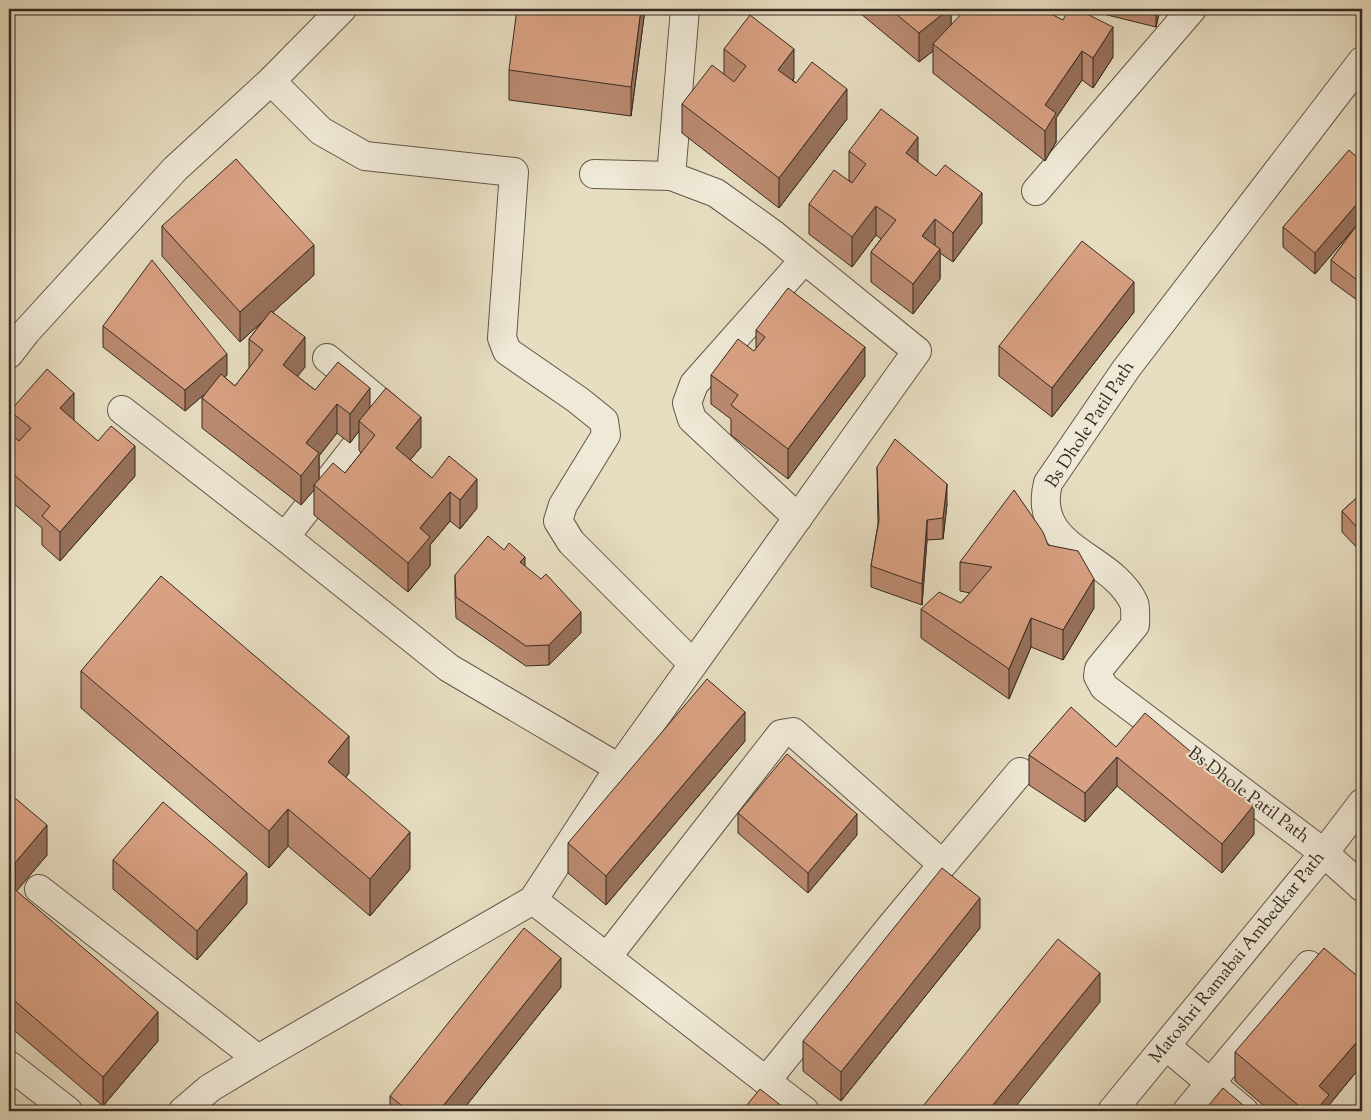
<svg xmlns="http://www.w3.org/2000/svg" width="1371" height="1120" font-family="'Sorts Mill Goudy',serif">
<rect width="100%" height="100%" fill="#e7ddc1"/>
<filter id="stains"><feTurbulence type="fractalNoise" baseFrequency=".004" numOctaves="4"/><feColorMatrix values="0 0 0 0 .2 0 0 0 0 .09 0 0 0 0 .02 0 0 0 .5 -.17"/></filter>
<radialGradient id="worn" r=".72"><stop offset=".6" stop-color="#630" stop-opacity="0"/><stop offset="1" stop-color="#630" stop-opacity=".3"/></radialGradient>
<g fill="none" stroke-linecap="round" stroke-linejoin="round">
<defs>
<g id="minor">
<path d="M 1362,61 L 1126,369 L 1048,483 C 1031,550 1112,554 1134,603 C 1136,609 1135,619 1135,625 L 1099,669 L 1098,676 L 1104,687 L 1324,853 L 1362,887"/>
<polyline points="271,81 321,131 365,156 514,172 502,338 507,351 578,400 604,421 606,435 563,505 558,521 571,542 693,664"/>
<polyline points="671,176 685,9"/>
<polyline points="1036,191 1192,9"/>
<polyline points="9,354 26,332 175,169 271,81 342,9"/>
<polyline points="122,410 285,537 449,668 619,768"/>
<polyline points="798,518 692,419 687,403 694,384 804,260"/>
<polyline points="285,537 386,407 327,358"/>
<polyline points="39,889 258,1059"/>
<polyline points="533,900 805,1111"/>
<polyline points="607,957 781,734 793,732 942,864"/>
<polyline points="1166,1046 1244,1111"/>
<polyline points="9,1065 68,1111"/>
<polyline points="766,1081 892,925 1020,772"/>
<polyline points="183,1111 210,1088 258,1059 533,900 619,768 917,351 773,234 716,193 671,176 594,174"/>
<polyline points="1112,1111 1324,853 1362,803"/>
<polyline points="1187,1111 1309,965"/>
</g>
</defs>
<!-- minor casing -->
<use href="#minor" stroke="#625649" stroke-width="30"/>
<!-- minor -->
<use href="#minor" stroke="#efe9d7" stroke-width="28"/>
</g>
<!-- wall -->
<g fill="#bb8a71" stroke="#352921" fill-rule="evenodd">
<polygon points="645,9 631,116 509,100 509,70"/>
<polygon points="855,9 951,9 951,25 1113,57 1093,88 1082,80 1056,118 1056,142 1045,161 933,73 933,51 919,62"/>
<polygon points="1083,9 1160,9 1156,27"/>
<polygon points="724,49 794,78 793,80 796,83 847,119 779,208 682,133 682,104 724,74"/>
<polygon points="849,151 918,162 982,223 953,262 940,253 940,279 913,314 871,282 871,252 881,239 876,235 852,267 809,234 809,204 852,183 849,180"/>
<polygon points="1362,162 1361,303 1331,281 1331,260 1356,226 1315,274 1283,247 1283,227"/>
<path d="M 162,226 L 314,275 L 273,312 L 305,367 L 297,376 L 315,390 L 370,408 L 421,447 L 410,460 L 432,478 L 477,508 L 460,529 L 450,521 L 430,545 L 430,566 L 408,592 L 314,515 L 314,490 L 301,505 L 202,428 L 202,398 L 207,392 L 185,411 L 103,347 L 103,326 L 227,375 L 224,377 L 235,386 L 249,368 L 249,339 L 262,322 L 240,342 L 162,256 ZM 359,431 L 359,450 L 361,453 L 345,473 L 319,479 L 319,456 L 337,433 L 350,443 Z"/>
<polygon points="1134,312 1052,417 999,376 999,346"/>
<polygon points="756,330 865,376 788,479 731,435 731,419 711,404 711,375 754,351 756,349"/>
<polygon points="10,411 74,421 135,476 60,561 42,545 42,528 12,502 9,506 9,432 10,433"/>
<polygon points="877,467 947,504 943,539 927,540 922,605 871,587 871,566 878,524"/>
<polygon points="1362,493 1362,553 1342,532 1342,511"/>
<polygon points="1048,545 1094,608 1063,660 1031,647 1009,699 921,638 921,609 961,603 970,593 960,591 960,562"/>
<polygon points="504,550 525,566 581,633 549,665 526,666 456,618 455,596 455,575"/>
<polygon points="81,671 349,773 346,777 410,869 370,916 288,846 269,868 81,708"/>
<polygon points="745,741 606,905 568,873 568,843"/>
<polygon points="1116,747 1254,834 1222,873 1117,786 1085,822 1029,785 1029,755"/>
<polygon points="9,793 47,855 16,891 158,1041 103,1106 9,1026 9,890 10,889 9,888"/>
<polygon points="738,813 857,835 808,893 738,833"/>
<polygon points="113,860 247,903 197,960 113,889"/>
<polygon points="980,928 841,1101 803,1071 803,1041"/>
<polygon points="1362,980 1362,1065 1329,1105 1329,1111 1270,1111 1235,1081 1235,1052"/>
<polygon points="561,987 462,1111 390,1111 390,1096"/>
</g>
<!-- shaded-wall -->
<g fill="#98715c" stroke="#352921">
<polygon points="641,9 645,9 631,116 631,87"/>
<polygon points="949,9 951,9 951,37 933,44 933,51 919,62 919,33"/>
<polygon points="1156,9 1160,9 1156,27"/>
<polygon points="1113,27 1113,57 1093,88 1093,58"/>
<polygon points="794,49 794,78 778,99 778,70"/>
<polygon points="1082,51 1082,80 1056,118 1056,142 1045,161 1045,105"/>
<polygon points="847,89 847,119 779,208 779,178"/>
<polygon points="918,137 918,167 906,153"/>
<polygon points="982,193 982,223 953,262 953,233"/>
<polygon points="1362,198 1362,219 1315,274 1315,253"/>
<polygon points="876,206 876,235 852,267 852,237"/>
<polygon points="935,219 935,249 922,236"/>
<polygon points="314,245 314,275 240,342 240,312"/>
<polygon points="940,249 940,279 913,314 913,284"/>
<polygon points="1362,280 1362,301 1361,303 1361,283"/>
<polygon points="1134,282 1134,312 1052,417 1052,388"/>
<polygon points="305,337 305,367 283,395 283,365"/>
<polygon points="865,347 865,376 788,479 788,449"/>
<polygon points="227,354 227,375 185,411 185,390"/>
<polygon points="370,388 370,417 359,421 359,431 350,443 350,414"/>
<polygon points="74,393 74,422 60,408"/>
<polygon points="337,404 337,433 319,456 319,483 314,485 314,490 301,505 301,476 306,443"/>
<polygon points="421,417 421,447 396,477 396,448"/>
<polygon points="135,446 135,476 60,561 60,532"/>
<polygon points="12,473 12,502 9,506 9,477"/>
<polygon points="477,479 477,508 460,529 460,500"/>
<polygon points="947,484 947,504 943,539 943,518"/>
<polygon points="450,492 450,521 430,545 430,566 408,592 408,563 420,528"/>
<polygon points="927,520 927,540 922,605 922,584"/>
<polygon points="525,557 525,577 520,562"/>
<polygon points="1094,579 1094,608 1063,660 1063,630"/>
<polygon points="581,612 581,633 549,665 549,645"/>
<polygon points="1031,618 1031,647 1009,699 1009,669"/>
<polygon points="745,712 745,741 606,905 606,876"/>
<polygon points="349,736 349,773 328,799 328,762"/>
<polygon points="1117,757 1117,786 1085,822 1085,793"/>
<polygon points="1254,805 1254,834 1222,873 1222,844"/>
<polygon points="288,809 288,846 269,868 269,831"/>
<polygon points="857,814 857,835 808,893 808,873"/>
<polygon points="47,825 47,855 15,893 15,863"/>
<polygon points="410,832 410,869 370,916 370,879"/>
<polygon points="247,873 247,903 197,960 197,931"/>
<polygon points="980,898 980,928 841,1101 841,1072"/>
<polygon points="561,958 561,987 462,1111 439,1111"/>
<polygon points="1100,973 1100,1002 1012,1111 988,1111"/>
<polygon points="158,1012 158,1041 103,1106 103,1077"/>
<polygon points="1362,1036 1362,1065 1329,1105 1329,1111 1315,1111 1319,1086"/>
</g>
<!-- building -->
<g fill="#d9a183" stroke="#352921">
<polygon points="517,9 641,9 631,87 509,70"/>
<polygon points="890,9 949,9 919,33"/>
<polygon points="966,9 1041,9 1063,20 1069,9 1077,9 1113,27 1093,58 1082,51 1045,105 1056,113 1045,131 933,44"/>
<polygon points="750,15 794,49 778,70 796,83 812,62 847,89 779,178 682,104 712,65 734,82 746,66 724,49"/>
<polygon points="881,109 918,137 906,153 936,176 945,165 982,193 953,233 935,219 922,236 940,249 913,284 871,252 896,220 876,206 852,237 809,204 834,170 852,183 866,164 849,151"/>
<polygon points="1349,150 1362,162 1362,198 1315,253 1283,227"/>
<polygon points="236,159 314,245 240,312 162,226"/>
<polygon points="1362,218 1362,280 1361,283 1331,260"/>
<polygon points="1082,241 1134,282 1052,388 999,346"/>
<polygon points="152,260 227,354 185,390 103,326"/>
<polygon points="788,288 865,347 788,449 731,405 738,395 711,375 738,339 754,351 765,337 756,330"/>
<polygon points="271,311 305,337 283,365 315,390 338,362 370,388 350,414 337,404 306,443 319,453 301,476 202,398 221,374 235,386 263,350 249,339"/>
<polygon points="47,369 74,393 60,408 98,441 111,426 135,446 60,532 42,516 50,506 12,473 9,477 9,432 19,441 31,428 10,411"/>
<polygon points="386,388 421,417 396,448 432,478 449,456 477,479 460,500 450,492 420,528 430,537 408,563 314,485 333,463 345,473 375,435 359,421"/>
<polygon points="895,439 947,484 943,518 927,520 922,584 871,566 879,520 877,467"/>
<polygon points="1014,490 1043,532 1048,545 1078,551 1094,579 1063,630 1031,618 1009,669 921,609 939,592 961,603 992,567 960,562"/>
<polygon points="1362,493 1362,533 1342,511"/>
<polygon points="488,536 504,550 509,543 525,557 520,562 541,579 546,574 581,612 549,645 526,646 456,597 455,575"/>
<polygon points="161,576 349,736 328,762 410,832 370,879 288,809 269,831 81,671"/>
<polygon points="707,679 745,712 606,876 568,843"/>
<polygon points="1071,707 1116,747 1145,713 1254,805 1222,844 1117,757 1085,793 1029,755"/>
<polygon points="787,754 857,814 808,873 738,813"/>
<polygon points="9,793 47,825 15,863 9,858"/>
<polygon points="163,802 247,873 197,931 113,860"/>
<polygon points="942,868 980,898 841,1072 803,1041"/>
<polygon points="12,887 158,1012 103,1077 9,996 9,890"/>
<polygon points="524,928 561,958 439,1111 408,1111 390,1096"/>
<polygon points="1058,939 1100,973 988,1111 919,1111"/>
<polygon points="1324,948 1362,980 1362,1036 1319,1086 1329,1095 1315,1111 1305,1111 1235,1052"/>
<polygon points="1223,1088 1250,1111 1204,1111"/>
<polygon points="760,1089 788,1111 742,1111"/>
</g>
<g text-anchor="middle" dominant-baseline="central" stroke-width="4" stroke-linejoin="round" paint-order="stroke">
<!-- street labels -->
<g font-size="18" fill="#352921" stroke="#efe9d7">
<text transform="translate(1091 425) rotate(-57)">Bs Dhole Patil Path</text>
<text transform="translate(1248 796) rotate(37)">Bs Dhole Patil Path</text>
<text transform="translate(1238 958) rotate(-51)">Matoshri Ramabai Ambedkar Path</text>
</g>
</g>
<!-- margin -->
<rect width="1371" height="1120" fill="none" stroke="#e7ddc1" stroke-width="30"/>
<rect x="10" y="10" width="1351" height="1100" fill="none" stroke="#352921" stroke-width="2.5"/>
<rect x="15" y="15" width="1341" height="1090" fill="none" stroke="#352921"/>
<rect width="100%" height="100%" filter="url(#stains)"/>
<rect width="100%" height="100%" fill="url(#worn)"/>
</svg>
